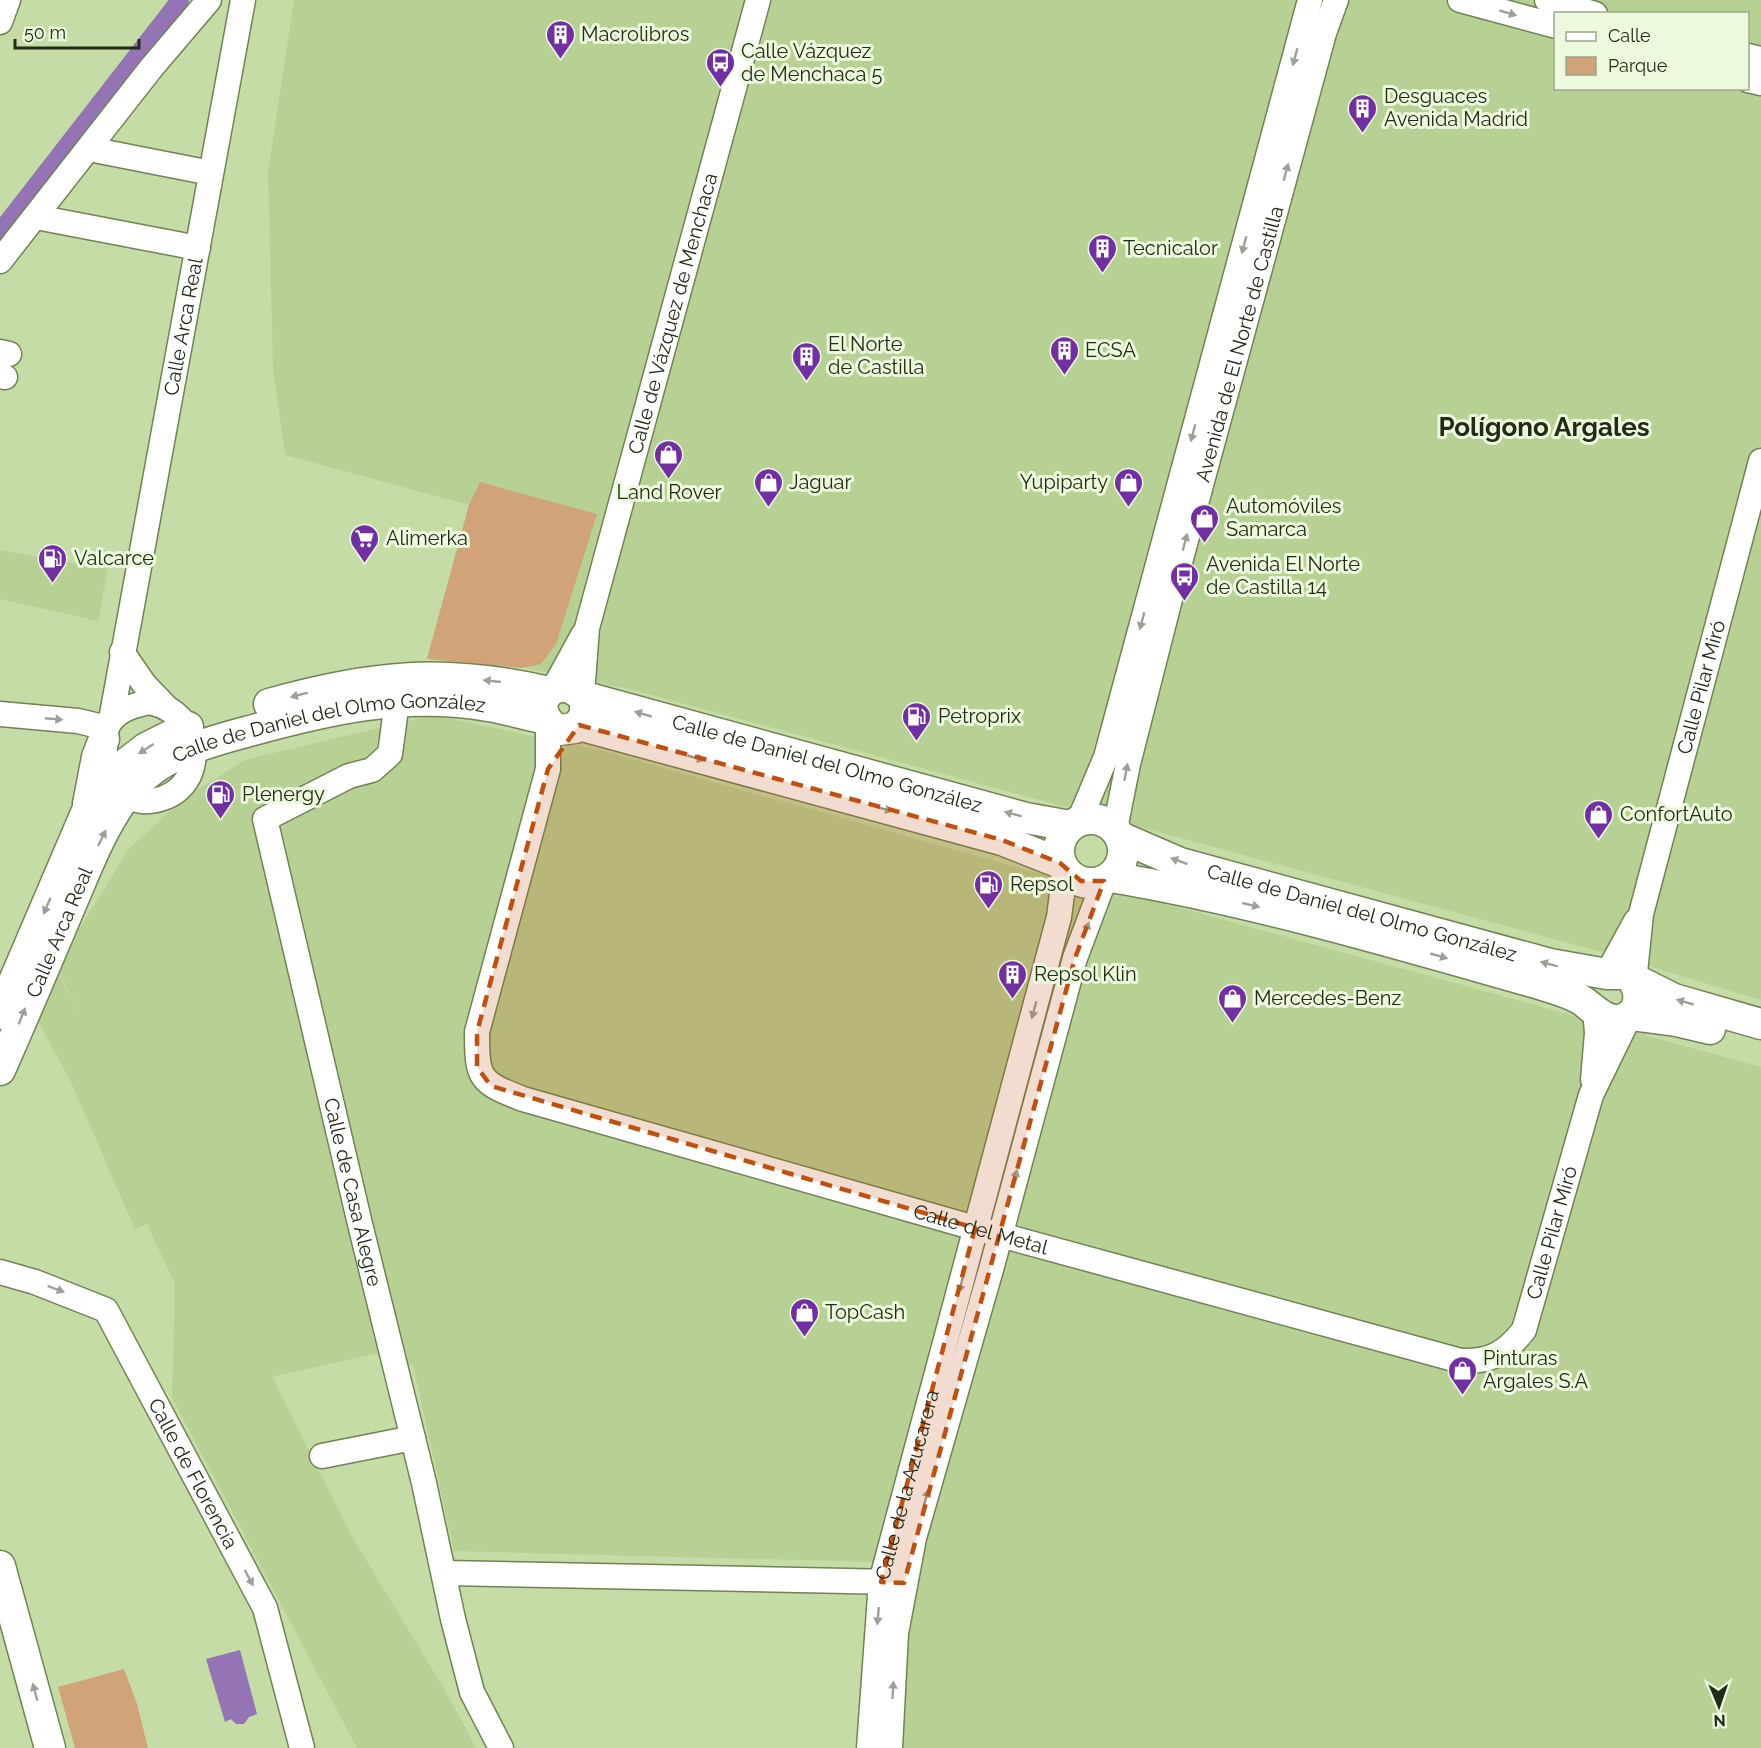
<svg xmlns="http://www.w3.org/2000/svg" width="1761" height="1748" font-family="Raleway,sans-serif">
<rect width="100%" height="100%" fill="#c5dca6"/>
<!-- built -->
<g fill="#b7d194" fill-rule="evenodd">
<path d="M 294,0 L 1761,0 L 1761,1000 L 1602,952 L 629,689 L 525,668 L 427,659 L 469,505 L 285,455 L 273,368 L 268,172 ZM 1556,14 L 1748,14 L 1748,88 L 1556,88 Z"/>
<polygon points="0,550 108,569 98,621 0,599"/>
<polygon points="433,715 603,751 1038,873 1159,902 1761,1067 1761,1748 901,1748 911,1563 454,1551 413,1365 405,1365 400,1348 272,1377 351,1535 446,1692 476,1748 357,1748 172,1398 175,1284 147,1224 135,1229 71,1082 8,966 28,917 80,1014 56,966 129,849 183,799 245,760"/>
</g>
<!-- green -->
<g fill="#d0a478">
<polygon points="480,482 597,514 556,644 541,664 522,668 427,659 469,505"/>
<polygon points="124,1669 137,1704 148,1748 75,1748 58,1687"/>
</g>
<!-- water -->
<polygon fill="#9474b4" points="240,1650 257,1714 249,1717 244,1724 236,1724 231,1719 225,1722 206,1659"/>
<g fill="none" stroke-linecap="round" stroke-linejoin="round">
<!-- canal -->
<polyline stroke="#9474b4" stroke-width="18" points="0,232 180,0"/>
<defs>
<g id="minor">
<polyline points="1460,0 1556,26"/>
<polyline points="1547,0 1595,14"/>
<polyline points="0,22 8,0"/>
<polyline points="1748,56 1761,59"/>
<polyline points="1748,80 1761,83"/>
<polyline points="89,149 211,173"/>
<polyline points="36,217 198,248"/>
<polyline points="0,261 152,67 209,0"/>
<polyline points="0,352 9,354"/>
<polyline points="0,376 5,377"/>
<polyline points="122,652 144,684 165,706"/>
<polyline points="554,688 583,635"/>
<path id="s1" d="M 582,694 L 587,628 L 758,0"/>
<path id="s2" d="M 397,701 L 390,754 L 372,770 L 349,776 L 265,819 L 360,1224 L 424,1483 L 453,1619 L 472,1692 L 501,1748"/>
<path d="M 150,702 C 180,709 200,734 192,767 C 189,780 179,792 166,797 C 132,811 107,788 105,753 C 105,743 103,731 110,722 C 119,709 135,705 150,702 Z"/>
<polyline points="0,714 78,721 107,728"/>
<path id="s3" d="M 111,720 L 243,0"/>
<path id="s4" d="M 548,724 L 548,769 L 477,1032 C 477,1079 479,1082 523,1099 L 975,1228 L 1461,1361 C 1491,1362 1506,1353 1524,1330 L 1591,1095 L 1630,1015"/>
<polyline points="1079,821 1106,757 1310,0"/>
<path id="s5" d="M 1115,829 L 1128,764 L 1170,599 L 1324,33 L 1336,0"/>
<polyline points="1607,974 1636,921"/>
<path id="s6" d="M 1634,982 L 1641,914 L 1761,461"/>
<polyline points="1593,1080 1597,1033 1595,1009"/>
<path id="s7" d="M 0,1272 L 35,1282 L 106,1310 L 265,1608 L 302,1748"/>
<polyline points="322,1456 413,1438"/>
<polyline points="445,1573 896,1582"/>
<path id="s8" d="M 869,1748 L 881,1582 L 1059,917 L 1065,871"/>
<polyline points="890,1748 896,1633 914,1538 992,1266 1075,958 1104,881"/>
</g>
<g id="major">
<path id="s9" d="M 585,697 L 585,716 L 575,728 L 559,730 C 533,717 539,684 569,687 L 585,697 L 1026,818 L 1070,826"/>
<path d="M 269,704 C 371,675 445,668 549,692"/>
<polyline points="579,725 1002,840 1060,863"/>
<polyline points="88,804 97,757 104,739"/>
<circle cx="1091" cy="851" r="32"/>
<path id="s10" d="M 1120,837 L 1180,863 L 1550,964 L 1607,974 L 1624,974 L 1674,999 L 1761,1024"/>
<path d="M 1111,877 C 1253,901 1391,942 1529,981 C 1545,986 1562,990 1576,997 C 1589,1003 1600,1019 1615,1020 C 1636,1021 1644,998 1634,982"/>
<polyline points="0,1014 86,813 110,778 129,761 146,748 188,727"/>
<polyline points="1630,1015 1676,1021 1710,1029"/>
<path id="s11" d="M 0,1070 C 24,1016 47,961 70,907 C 86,870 101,829 125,797 C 155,757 200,744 246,732 C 325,710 405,691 488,706 C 507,709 526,715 545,719"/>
<polyline points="0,1566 50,1748"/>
</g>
</defs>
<!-- minor casing -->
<use href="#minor" stroke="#6f8452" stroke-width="27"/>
<!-- major casing -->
<use href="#major" stroke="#6f8452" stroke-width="33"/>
<!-- minor -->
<use href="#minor" stroke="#fff" stroke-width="24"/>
<!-- major -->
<use href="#major" stroke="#fff" stroke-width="30"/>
</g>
<!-- one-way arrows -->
<defs><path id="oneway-solid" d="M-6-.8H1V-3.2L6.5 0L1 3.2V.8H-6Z" transform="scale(1.5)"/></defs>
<g fill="#9ca096">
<use href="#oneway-solid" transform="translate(1508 13) rotate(16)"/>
<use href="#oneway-solid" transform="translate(1295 57) rotate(105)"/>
<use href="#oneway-solid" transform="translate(1286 172) rotate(-75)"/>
<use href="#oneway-solid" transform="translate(1244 245) rotate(105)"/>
<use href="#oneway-solid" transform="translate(1193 433) rotate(105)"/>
<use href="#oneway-solid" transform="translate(1185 542) rotate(-75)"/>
<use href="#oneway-solid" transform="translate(1142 621) rotate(105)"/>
<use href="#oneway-solid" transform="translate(492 681) rotate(-174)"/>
<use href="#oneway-solid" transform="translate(299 695) rotate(165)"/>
<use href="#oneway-solid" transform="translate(643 714) rotate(-164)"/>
<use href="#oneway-solid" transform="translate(54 719) rotate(5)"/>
<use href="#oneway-solid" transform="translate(146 749) rotate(147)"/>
<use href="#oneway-solid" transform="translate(696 758) rotate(16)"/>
<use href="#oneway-solid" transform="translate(1126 772) rotate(-80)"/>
<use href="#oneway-solid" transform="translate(884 809) rotate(15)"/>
<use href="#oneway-solid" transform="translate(1013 814) rotate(-165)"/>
<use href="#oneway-solid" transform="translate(102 838) rotate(-64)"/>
<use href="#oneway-solid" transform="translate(1179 861) rotate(-160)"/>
<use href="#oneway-solid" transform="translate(1251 905) rotate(13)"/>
<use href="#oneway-solid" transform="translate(47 906) rotate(113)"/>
<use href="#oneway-solid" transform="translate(1086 930) rotate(-69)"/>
<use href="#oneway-solid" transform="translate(1439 956) rotate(16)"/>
<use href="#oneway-solid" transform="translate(1549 964) rotate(-165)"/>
<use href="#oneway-solid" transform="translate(1685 1002) rotate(-164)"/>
<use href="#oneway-solid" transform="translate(1034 1010) rotate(105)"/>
<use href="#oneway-solid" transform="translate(22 1016) rotate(-68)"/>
<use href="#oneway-solid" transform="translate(1015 1178) rotate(-75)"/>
<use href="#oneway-solid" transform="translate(961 1284) rotate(105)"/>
<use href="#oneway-solid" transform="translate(56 1289) rotate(21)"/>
<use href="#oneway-solid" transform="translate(926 1498) rotate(-74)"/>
<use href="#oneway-solid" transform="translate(249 1578) rotate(62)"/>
<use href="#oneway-solid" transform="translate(878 1616) rotate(95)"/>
<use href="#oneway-solid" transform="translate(893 1690) rotate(-87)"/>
<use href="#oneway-solid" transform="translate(35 1692) rotate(-105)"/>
</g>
<!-- marked area -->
<path fill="#c0500e" fill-opacity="0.2" stroke="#c0500e" stroke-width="4.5" stroke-dasharray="12 8" stroke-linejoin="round" d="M 579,725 L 1002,840 L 1060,863 L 1081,881 L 1104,881 L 1075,958 L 904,1583 L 881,1582 L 975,1228 L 491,1086 L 477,1067 L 477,1032 L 548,769 Z"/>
<!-- icons -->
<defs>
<symbol id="building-pin" viewBox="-11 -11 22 30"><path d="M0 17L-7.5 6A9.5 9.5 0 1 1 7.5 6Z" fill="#722fa4" stroke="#edf9dd"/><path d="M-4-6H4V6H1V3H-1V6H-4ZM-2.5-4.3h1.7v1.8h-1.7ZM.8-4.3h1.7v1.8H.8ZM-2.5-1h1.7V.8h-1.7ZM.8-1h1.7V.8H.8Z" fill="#fff"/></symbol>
<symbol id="bus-pin" viewBox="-11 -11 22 30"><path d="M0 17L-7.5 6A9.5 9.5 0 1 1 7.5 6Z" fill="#722fa4" stroke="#edf9dd"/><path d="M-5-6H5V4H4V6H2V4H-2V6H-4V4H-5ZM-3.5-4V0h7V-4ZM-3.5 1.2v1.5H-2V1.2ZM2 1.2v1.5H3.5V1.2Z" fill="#fff"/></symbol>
<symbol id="shop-pin" viewBox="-11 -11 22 30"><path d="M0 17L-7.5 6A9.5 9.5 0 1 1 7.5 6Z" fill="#722fa4" stroke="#edf9dd"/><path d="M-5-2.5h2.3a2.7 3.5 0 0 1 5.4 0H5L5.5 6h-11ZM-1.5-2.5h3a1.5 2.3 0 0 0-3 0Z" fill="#fff"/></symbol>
<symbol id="supermarket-pin" viewBox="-11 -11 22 30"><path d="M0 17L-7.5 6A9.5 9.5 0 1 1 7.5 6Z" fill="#722fa4" stroke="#edf9dd"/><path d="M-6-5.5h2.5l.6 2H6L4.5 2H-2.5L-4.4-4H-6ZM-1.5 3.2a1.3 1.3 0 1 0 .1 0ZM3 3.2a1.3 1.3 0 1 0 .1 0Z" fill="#fff"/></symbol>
<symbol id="fuel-pin" viewBox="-11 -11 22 30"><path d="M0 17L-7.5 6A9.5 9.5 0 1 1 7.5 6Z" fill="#722fa4" stroke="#edf9dd"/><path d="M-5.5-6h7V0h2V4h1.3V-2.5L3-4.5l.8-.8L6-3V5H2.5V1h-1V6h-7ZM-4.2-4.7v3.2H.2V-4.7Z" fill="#fff"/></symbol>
</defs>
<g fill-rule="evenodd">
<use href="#building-pin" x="544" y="18" width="33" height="45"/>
<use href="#bus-pin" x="704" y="46" width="33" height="45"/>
<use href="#building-pin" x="1346" y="92" width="33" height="45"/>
<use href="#building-pin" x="1086" y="232" width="33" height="45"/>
<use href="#building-pin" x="1048" y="334" width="33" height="45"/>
<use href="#building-pin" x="790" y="340" width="33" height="45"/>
<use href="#shop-pin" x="652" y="438" width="33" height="45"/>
<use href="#shop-pin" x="752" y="466" width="33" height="45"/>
<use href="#shop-pin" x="1112" y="466" width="33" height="45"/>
<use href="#shop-pin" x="1188" y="502" width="33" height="45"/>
<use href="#supermarket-pin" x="348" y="522" width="33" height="45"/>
<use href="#fuel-pin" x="36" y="542" width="33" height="45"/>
<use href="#bus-pin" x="1168" y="560" width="33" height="45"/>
<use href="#fuel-pin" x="900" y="700" width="33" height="45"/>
<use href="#fuel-pin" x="204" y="778" width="33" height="45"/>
<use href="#shop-pin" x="1582" y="798" width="33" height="45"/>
<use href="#fuel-pin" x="972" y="868" width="33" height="45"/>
<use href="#building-pin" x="996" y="958" width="33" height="45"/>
<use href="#shop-pin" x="1216" y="982" width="33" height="45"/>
<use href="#shop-pin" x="788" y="1296" width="33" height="45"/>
<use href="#shop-pin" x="1446" y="1354" width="33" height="45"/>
</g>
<g text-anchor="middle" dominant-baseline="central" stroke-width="6" stroke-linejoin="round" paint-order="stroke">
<!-- poi labels -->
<g font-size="20" fill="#222b16" stroke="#edf9dd" text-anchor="start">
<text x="581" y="34">Macrolibros</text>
<text x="741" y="51">Calle Vázquez<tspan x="741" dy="23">de Menchaca 5</tspan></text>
<text x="1384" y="96">Desguaces<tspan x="1384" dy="23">Avenida Madrid</tspan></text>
<text x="1123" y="248">Tecnicalor</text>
<text x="828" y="344">El Norte<tspan x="828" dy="23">de Castilla</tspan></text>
<text x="1085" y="350">ECSA</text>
<text x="789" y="482">Jaguar</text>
<text x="1108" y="482" text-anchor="end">Yupiparty</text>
<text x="669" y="492" text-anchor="middle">Land Rover</text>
<text x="1226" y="506">Automóviles<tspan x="1226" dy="23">Samarca</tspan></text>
<text x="386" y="538">Alimerka</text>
<text x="74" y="558">Valcarce</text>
<text x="1206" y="564">Avenida El Norte<tspan x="1206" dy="23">de Castilla 14</tspan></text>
<text x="938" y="716">Petroprix</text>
<text x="242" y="794">Plenergy</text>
<text x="1620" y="814">ConfortAuto</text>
<text x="1010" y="884">Repsol</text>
<text x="1034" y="974">Repsol Klin</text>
<text x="1254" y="998">Mercedes-Benz</text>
<text x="825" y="1312">TopCash</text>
<text x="1483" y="1358">Pinturas<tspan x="1483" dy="23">Argales S.A</tspan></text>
</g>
<!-- street labels -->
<g font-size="20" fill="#222b16" stroke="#edf9dd">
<text stroke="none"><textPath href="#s1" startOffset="392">Calle de Vázquez de Menchaca</textPath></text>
<text stroke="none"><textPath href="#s3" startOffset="400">Calle Arca Real</textPath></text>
<text stroke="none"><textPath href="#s5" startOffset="501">Avenida de El Norte de Castilla</textPath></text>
<text stroke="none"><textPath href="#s6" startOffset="303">Calle Pilar Miró</textPath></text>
<text stroke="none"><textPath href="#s11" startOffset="524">Calle de Daniel del Olmo González</textPath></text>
<text stroke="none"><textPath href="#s9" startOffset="388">Calle de Daniel del Olmo González</textPath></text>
<text stroke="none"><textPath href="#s10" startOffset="254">Calle de Daniel del Olmo González</textPath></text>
<text stroke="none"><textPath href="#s11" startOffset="150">Calle Arca Real</textPath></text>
<text stroke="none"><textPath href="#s2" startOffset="579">Calle de Casa Alegre</textPath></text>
<text stroke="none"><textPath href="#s4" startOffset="885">Calle del Metal</textPath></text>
<text stroke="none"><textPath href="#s4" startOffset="1558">Calle Pilar Miró</textPath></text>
<text stroke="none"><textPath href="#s7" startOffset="298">Calle de Florencia</textPath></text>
<text stroke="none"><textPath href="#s8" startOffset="267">Calle de la Azucarera</textPath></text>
</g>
<!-- district labels -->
<g font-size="26" font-weight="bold" fill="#222b16" stroke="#edf9dd">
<text x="1544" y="427">Polígono Argales</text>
</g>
</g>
<!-- legend -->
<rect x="1554" y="12" width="195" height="78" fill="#edf9dd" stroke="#9ca78d" stroke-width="1.5"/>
<rect x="1566" y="32" width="30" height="9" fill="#ffffff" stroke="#9ca78d" stroke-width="1.5"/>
<text x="1608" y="42" font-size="18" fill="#222b16">Calle</text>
<rect x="1566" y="57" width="30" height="18" fill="#d0a478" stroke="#9ca78d" stroke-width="1.5"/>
<text x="1608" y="72" font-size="18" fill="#222b16">Parque</text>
<!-- north arrow -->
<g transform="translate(1719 1706) rotate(178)" stroke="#edf9dd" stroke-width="4.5" paint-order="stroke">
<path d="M0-4.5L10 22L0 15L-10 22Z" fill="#222b16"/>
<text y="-9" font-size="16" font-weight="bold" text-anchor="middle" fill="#222b16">N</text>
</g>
<!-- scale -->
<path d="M15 39v9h124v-9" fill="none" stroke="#222b16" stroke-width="3"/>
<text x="24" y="39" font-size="18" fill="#222b16" stroke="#edf9dd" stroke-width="4.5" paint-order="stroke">50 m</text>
</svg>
